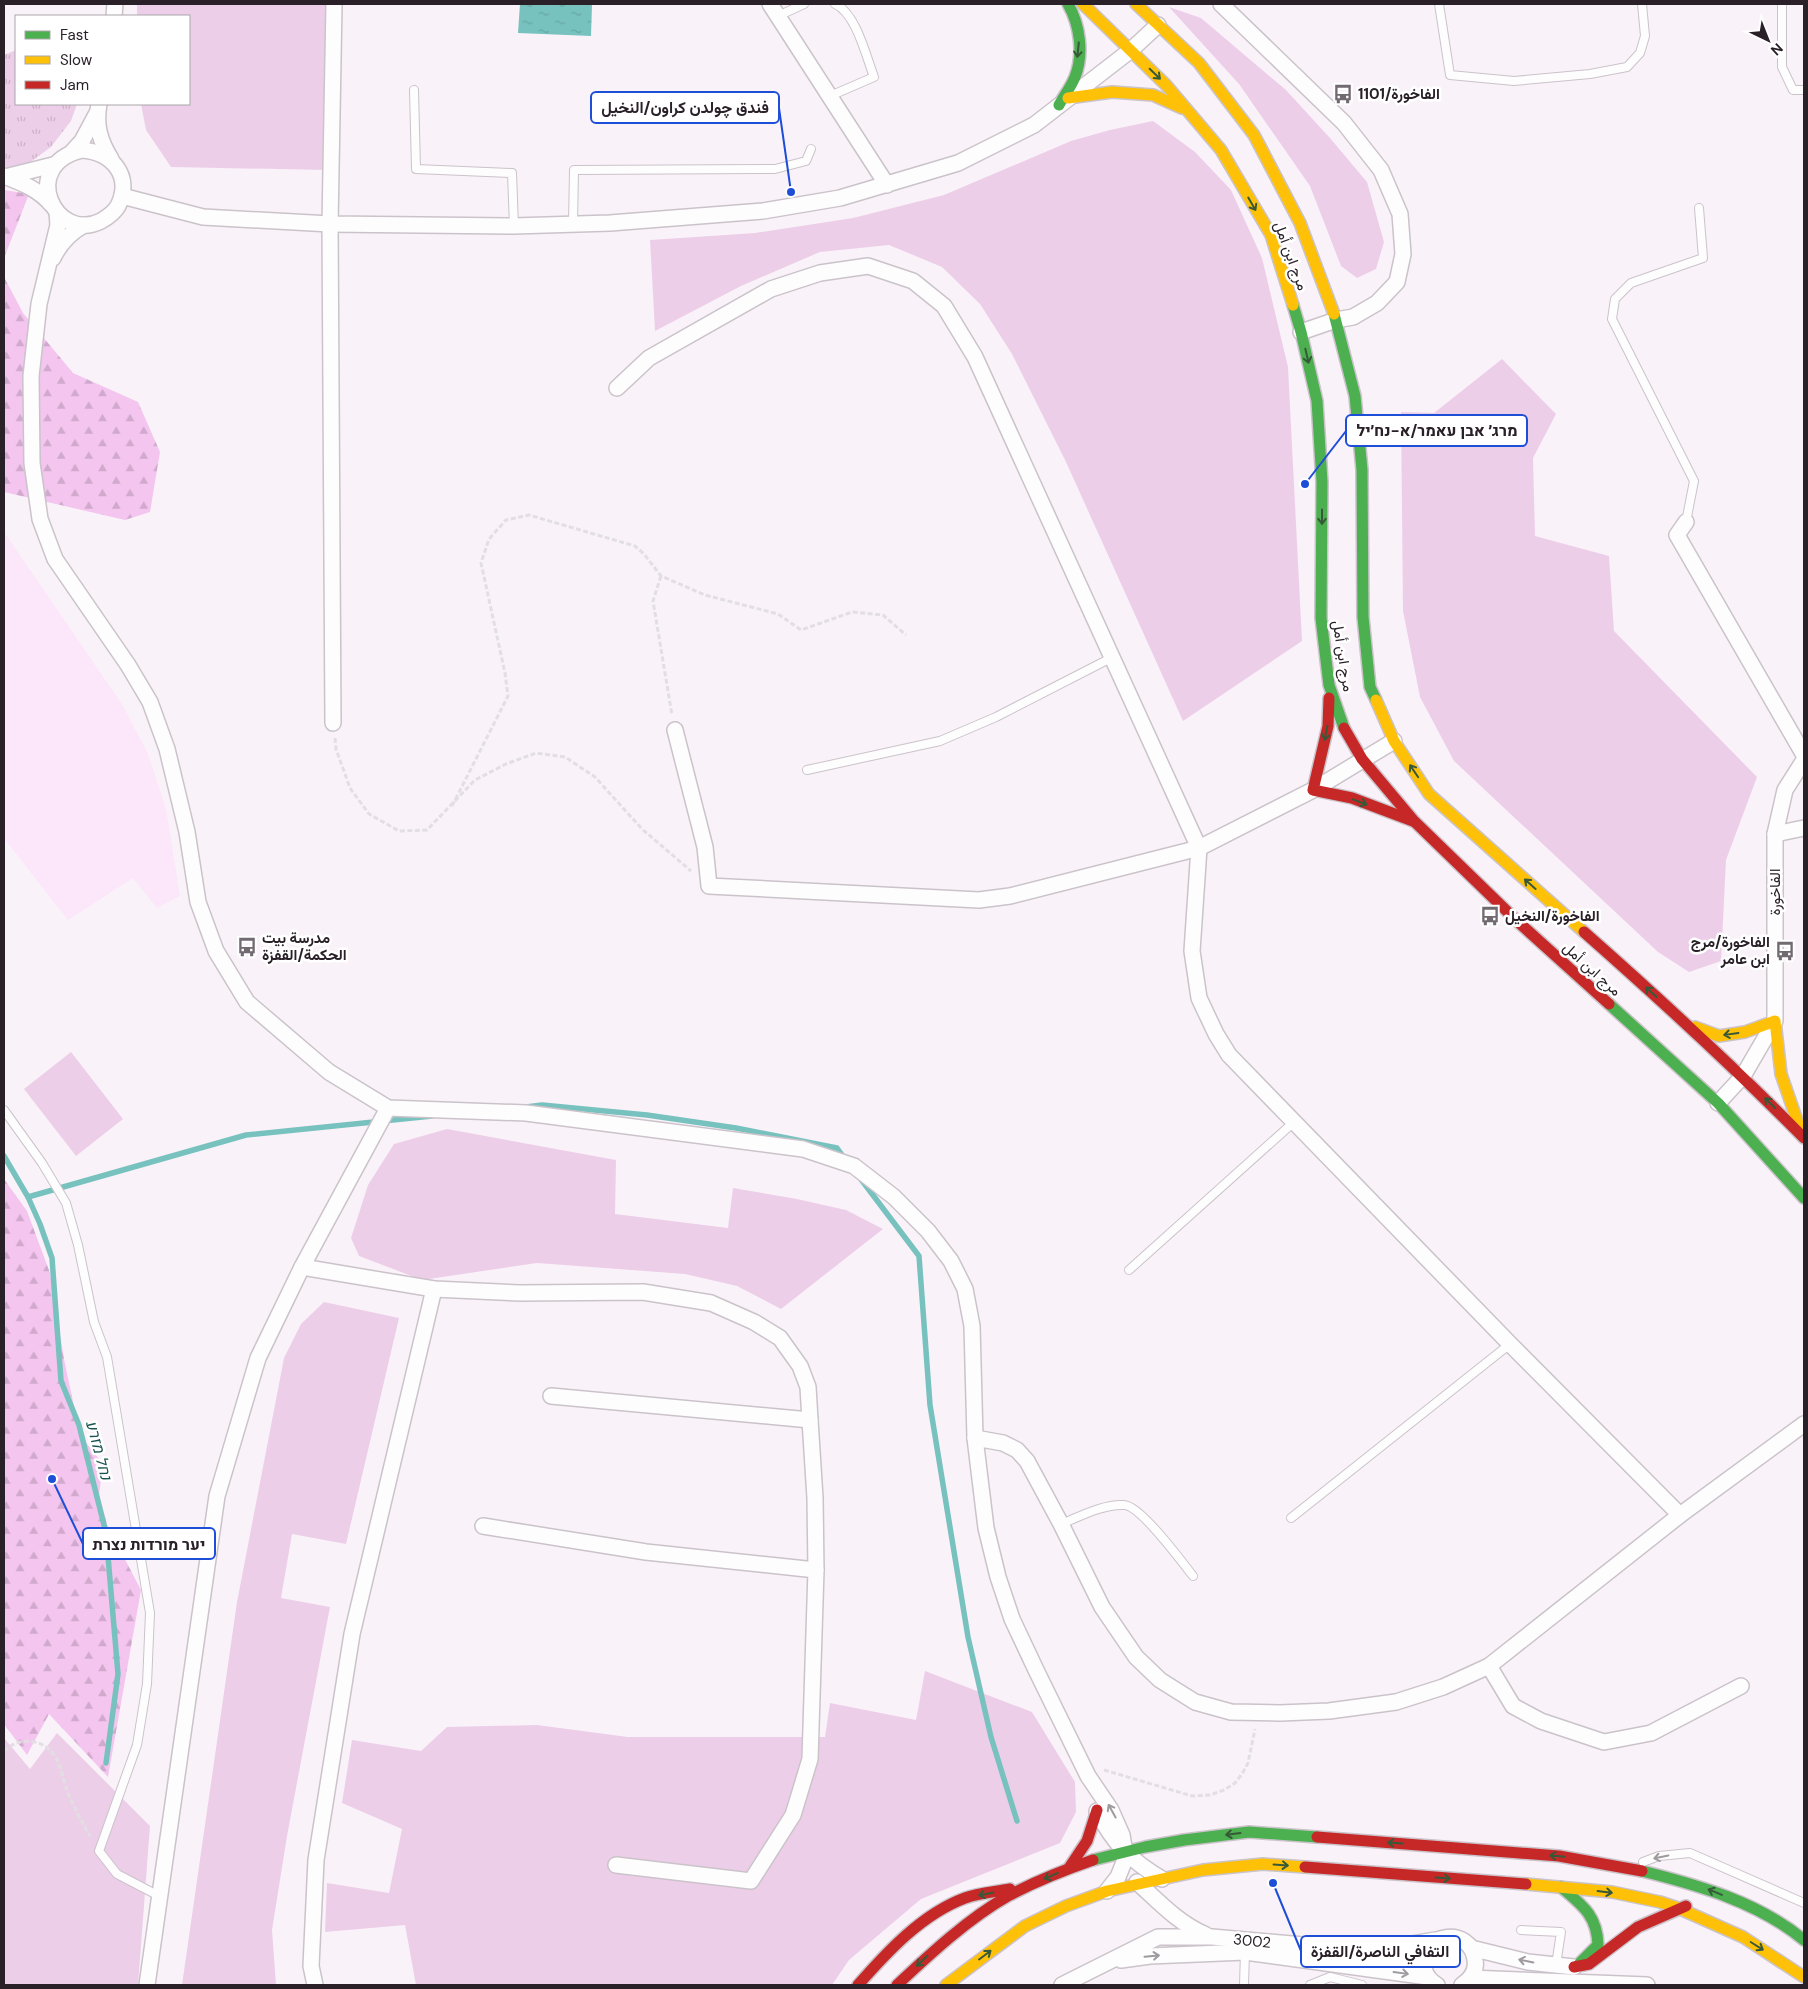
<svg xmlns="http://www.w3.org/2000/svg" width="1808" height="1989" font-family="'DM Sans',Vazirmatn,Heebo,sans-serif">
<defs>
<pattern id="forest-firs" width="22" height="20" patternUnits="userSpaceOnUse" patternTransform="scale(1.25)"><rect width="22" height="20" fill="#f3c5ef"/><path d="M5 1l3.5 6h-7zM16 11l3.5 6h-7z" fill="#d0a9cd"/></pattern>
<pattern id="park-tufts" width="24" height="20" patternUnits="userSpaceOnUse" patternTransform="scale(1.25)"><rect width="24" height="20" fill="#edcee9"/><path d="M3 7l-1-3M5 7V3M7 7l1-3M15 17l-1-3M17 17v-4M19 17l1-3" fill="none" stroke="#cbb1c8"/></pattern>
<pattern id="water-ripples" width="26" height="14" patternUnits="userSpaceOnUse" patternTransform="scale(1.25)"><rect width="26" height="14" fill="#77c2be"/><path d="M2 4q2-2 4 0t4 0M15 11q2-2 4 0t4 0" fill="none" stroke="#67a6a3"/></pattern>
</defs>
<rect width="100%" height="100%" fill="#faf2f9"/>
<!-- built -->
<polygon fill="#fce6f9" points="4,532 123,706 148,754 166,809 180,896 157,908 133,878 68,920 4,838"/>
<!-- green -->
<g fill="#edcee9">
<polygon points="137,4 333,4 326,170 171,167 146,130 141,104 189,104 189,16 137,16"/>
<polygon points="1169,7 1201,18 1286,90 1330,138 1367,182 1384,242 1376,269 1357,278 1341,266 1310,186 1239,84"/>
<polygon points="1153,121 1195,152 1231,190 1262,258 1288,367 1302,641 1183,721 1066,462 1012,354 980,304 942,267 889,245 820,252 741,286 655,331 650,240 755,233 853,218 944,195 1071,141 1110,130"/>
<polygon points="1502,359 1556,414 1533,458 1535,536 1609,556 1614,631 1757,777 1726,860 1721,961 1689,972 1658,952 1454,761 1420,697 1403,611 1401,412 1434,413"/>
<polygon points="71,1052 123,1119 76,1156 24,1089"/>
<polygon points="447,1129 616,1160 615,1214 728,1228 733,1188 797,1199 846,1210 883,1229 781,1309 737,1286 685,1274 537,1263 422,1280 359,1256 351,1238 368,1185 394,1144"/>
<polygon points="324,1302 399,1318 346,1544 292,1534 281,1598 330,1607 287,1836 272,1930 276,1985 182,1985 237,1602 284,1358 301,1324"/>
<polygon points="925,1671 1032,1712 1075,1782 1076,1812 1060,1843 921,1899 849,1960 832,1985 416,1985 405,1925 325,1932 327,1883 389,1893 402,1829 342,1803 352,1740 421,1751 447,1727 537,1725 628,1737 825,1737 830,1703 916,1720"/>
<polygon points="57,1733 150,1826 138,1985 4,1985 4,1738 30,1769"/>
</g>
<!-- forest -->
<g fill="url(#forest-firs)">
<polygon points="4,190 29,194 4,258"/>
<polygon points="4,277 23,313 73,373 138,402 160,452 150,512 125,520 4,492"/>
<polygon points="4,1179 27,1211 50,1273 64,1359 80,1435 103,1464 99,1495 108,1527 141,1590 108,1777 49,1714 27,1755 4,1724"/>
</g>
<!-- park -->
<polygon fill="url(#park-tufts)" points="16,50 16,104 77,104 71,121 51,147 25,166 4,168 4,55"/>
<!-- water -->
<polygon fill="url(#water-ripples)" points="520,4 592,4 591,36 518,33"/>
<g fill="none" stroke-linecap="round" stroke-linejoin="round">
<!-- stream -->
<g stroke="#77c2be" stroke-width="5.5">
<polyline points="526,1107 542,1105 647,1115 736,1128 837,1148 845,1159"/>
<polyline points="4,1156 28,1197 40,1224 52,1258 61,1381 79,1425 106,1533 118,1674 106,1763"/>
<polyline points="860,1178 919,1256 930,1405 968,1637 991,1737 1017,1821"/>
<polyline points="28,1197 246,1135 432,1116"/>
</g>
<defs>
<g id="lane">
<polyline points="1439,4 1450,75 1514,81 1590,74 1627,67 1640,53 1645,36 1642,4"/>
<polyline points="1782,4 1782,67 1793,90 1804,90"/>
<polyline points="778,16 804,4"/>
<polyline points="414,90 416,169 512,173 514,226"/>
<path d="M 830,96 L 874,77 C 866,56 856,13 835,4"/>
<polyline points="573,224 574,170 775,169 806,161 811,149"/>
<polyline points="1686,522 1694,481 1612,319 1615,299 1631,283 1703,258 1699,208"/>
<polyline points="807,770 940,741 996,717 1113,657"/>
<polyline points="4,1110 42,1163 66,1203 78,1245 94,1322 107,1357 150,1613 147,1684 137,1745 99,1851 117,1874 161,1897"/>
<polyline points="1129,1270 1294,1122"/>
<polyline points="1291,1518 1510,1344"/>
<path d="M 1061,1524 C 1081,1516 1103,1504 1124,1505 C 1140,1505 1182,1562 1193,1576"/>
<polyline points="1643,1862 1659,1856 1690,1853 1804,1903"/>
<polyline points="1521,1930 1561,1932 1556,1965"/>
<polyline points="1244,1985 1245,1952"/>
<polyline points="1310,1985 1330,1977 1362,1985"/>
</g>
<g id="street">
<polyline points="770,4 887,185"/>
<polyline points="1221,4 1344,123 1381,170 1400,214 1403,254 1397,282 1377,303 1353,317 1336,320 1301,332"/>
<polyline points="114,16 115,4"/>
<path d="M 99,104 C 95,125 100,141 111,159"/>
<path d="M 82,150 C 112,152 133,176 118,206 C 114,213 108,217 101,221 C 55,244 18,165 82,150 Z"/>
<polyline points="71,153 82,141 97,113"/>
<path d="M 4,176 C 22,183 38,189 51,204"/>
<polyline points="5,177 53,165"/>
<polyline points="122,196 203,217 330,224 514,226 610,223 763,211 840,198 958,163 1034,125 1131,50 1158,25"/>
<polyline points="57,212 58,225 39,304 31,376 32,463 40,519 55,559 128,665 150,702 167,749 187,832 198,902 216,951 247,1002 329,1072 388,1108 526,1113 803,1149 854,1166 894,1197 928,1231 951,1261 965,1289 972,1326 975,1438 986,1528 998,1577 1012,1619 1036,1670 1088,1776 1111,1810 1122,1835 1125,1852 1124,1862 1118,1877 1107,1891"/>
<path d="M 53,258 C 60,243 70,233 84,225"/>
<polyline points="617,388 649,358 771,289 820,273 868,266 913,281 944,306 975,357 1199,848 1192,951 1199,998 1216,1034 1229,1055 1510,1344 1680,1515"/>
<polyline points="1686,522 1677,535 1804,755"/>
<polyline points="333,723 330,224 334,4"/>
<polyline points="675,730 705,847 709,886 979,900 1010,896 1199,848 1313,790 1394,741"/>
<polyline points="1775,834 1804,828"/>
<polyline points="1718,1103 1743,1076 1775,1021 1775,834 1785,790 1804,760"/>
<polyline points="302,1267 434,1289 520,1293 643,1292 711,1303 754,1322 780,1338 800,1366 808,1387 810,1420 815,1498 816,1570 810,1759 793,1815 751,1881 616,1865"/>
<polyline points="551,1396 810,1420"/>
<polyline points="975,1438 1003,1443 1017,1450 1027,1461 1061,1524 1102,1607 1136,1657 1160,1680 1195,1702 1231,1712 1280,1713 1329,1711 1396,1702 1443,1687 1489,1666 1680,1515 1804,1424"/>
<polyline points="483,1526 646,1552 816,1570"/>
<polyline points="1489,1666 1513,1706 1541,1721 1604,1742 1651,1733 1741,1686"/>
<path d="M 1097,1811 C 1113,1843 1131,1861 1162,1879"/>
<path d="M 1137,1882 C 1159,1902 1178,1923 1206,1935"/>
<polyline points="1471,1948 1528,1962 1574,1967"/>
<polyline points="1121,1960 1150,1956 1245,1952 1428,1977"/>
<polyline points="1470,1978 1647,1985"/>
<polyline points="147,1985 217,1496 258,1358 302,1267 388,1108"/>
<polyline points="315,1985 311,1966 316,1860 352,1634 434,1289"/>
<polyline points="1062,1985 1158,1937 1212,1937 1371,1951 1435,1940"/>
<path d="M 1437,1985 C 1430,1981 1425,1975 1424,1967 C 1418,1933 1471,1925 1475,1960 C 1477,1971 1471,1979 1462,1985"/>
</g>
<g id="fast">
<path d="M 1059,105 C 1064,96 1071,87 1075,77 C 1084,54 1080,25 1068,4"/>
<polyline points="1293,305 1301,332 1317,401 1322,482 1321,618 1329,685 1344,728"/>
<polyline points="1334,314 1355,396 1362,470 1363,617 1370,687 1376,700"/>
<polyline points="1609,1004 1718,1103 1804,1198"/>
<polyline points="1093,1860 1145,1847 1184,1840 1249,1832 1317,1837"/>
<path d="M 1642,1871 C 1698,1885 1758,1902 1804,1940"/>
<path d="M 1561,1887 C 1582,1905 1597,1915 1598,1945 L 1580,1963"/>
</g>
<g id="slow">
<polyline points="1083,4 1166,85 1221,150 1271,235 1293,305"/>
<polyline points="1136,4 1199,63 1254,135 1300,223 1334,314"/>
<polyline points="1068,98 1112,92 1153,95 1182,108"/>
<polyline points="1376,700 1394,741 1429,794 1584,932"/>
<polyline points="1695,1027 1719,1036 1745,1032 1775,1021 1781,1074 1800,1129"/>
<polyline points="1526,1884 1612,1892 1660,1902 1678,1908 1743,1937 1804,1977"/>
<polyline points="946,1985 1025,1926 1066,1906 1107,1891 1203,1870 1263,1864 1305,1867"/>
</g>
<g id="jam">
<polyline points="1329,698 1328,726 1313,790 1352,798 1413,821"/>
<polyline points="1344,728 1362,759 1414,821 1516,920 1609,1004"/>
<path d="M 1584,932 C 1660,999 1733,1066 1804,1138"/>
<polyline points="1317,1837 1559,1856 1642,1871"/>
<polyline points="1305,1867 1526,1884"/>
<polyline points="1069,1868 1087,1841 1097,1810"/>
<polyline points="1574,1967 1589,1964 1638,1927 1686,1906"/>
<path d="M 858,1985 C 887,1952 922,1914 965,1898 C 979,1893 995,1892 1010,1889"/>
<path d="M 897,1985 C 930,1954 969,1918 1008,1896 C 1036,1881 1064,1870 1093,1860"/>
</g>
</defs>
<!-- lane casing -->
<use href="#lane" stroke="#cbc3ca" stroke-width="10"/>
<!-- street casing -->
<use href="#street" stroke="#cbc3ca" stroke-width="18"/>
<!-- fast casing -->
<use href="#fast" stroke="#cbc3ca" stroke-width="14"/>
<!-- slow casing -->
<use href="#slow" stroke="#cbc3ca" stroke-width="14"/>
<!-- jam casing -->
<use href="#jam" stroke="#cbc3ca" stroke-width="14"/>
<!-- path -->
<g stroke="#e1dfe1" stroke-width="3" stroke-dasharray="5 2.5" stroke-linecap="butt">
<polyline points="661,576 653,601 672,715"/>
<polyline points="335,738 336,749 350,788 369,814 399,831 427,830 475,780 506,764 536,753 565,757 595,777 642,829 691,871"/>
<polyline points="452,806 508,696 505,673 481,563 489,539 506,520 529,515 635,546 644,554 661,576 705,595 778,614 801,630 852,612 883,615 906,635"/>
<path d="M 4,1751 C 18,1737 43,1738 54,1755 C 61,1765 62,1776 66,1787 C 72,1804 81,1821 90,1836"/>
<polyline points="1104,1770 1192,1796 1210,1795 1224,1790 1235,1783 1242,1774 1248,1763 1255,1729"/>
</g>
<!-- lane -->
<use href="#lane" stroke="#fefdfe" stroke-width="8"/>
<!-- street -->
<use href="#street" stroke="#fefdfe" stroke-width="15"/>
<!-- fast -->
<use href="#fast" stroke="#4caf50" stroke-width="11"/>
<!-- slow -->
<use href="#slow" stroke="#ffc107" stroke-width="11"/>
<!-- jam -->
<use href="#jam" stroke="#c62828" stroke-width="11"/>
</g>
<!-- one-way arrows -->
<defs><path id="oneway-shaft" d="M-6 0H5M1.5-3L5.5 0L1.5 3" fill="none" stroke-width="1.6" stroke-linecap="round" stroke-linejoin="round" transform="scale(1.25)"/></defs>
<g stroke="#375938">
<use href="#oneway-shaft" transform="translate(1078 50) rotate(96)"/>
<use href="#oneway-shaft" transform="translate(1155 74) rotate(44)"/>
<use href="#oneway-shaft" transform="translate(1252 204) rotate(60)"/>
<use href="#oneway-shaft" transform="translate(1307 356) rotate(77)"/>
<use href="#oneway-shaft" transform="translate(1322 517) rotate(90)"/>
<use href="#oneway-shaft" transform="translate(1326 733) rotate(101)"/>
<use href="#oneway-shaft" transform="translate(1414 771) rotate(-124)"/>
<use href="#oneway-shaft" transform="translate(1360 802) rotate(21)"/>
<use href="#oneway-shaft" transform="translate(1530 884) rotate(-138)"/>
<use href="#oneway-shaft" transform="translate(1651 992) rotate(-138)"/>
<use href="#oneway-shaft" transform="translate(1731 1034) rotate(172)"/>
<use href="#oneway-shaft" transform="translate(1770 1103) rotate(-135)"/>
<use href="#oneway-shaft" transform="translate(1233 1834) rotate(173)"/>
<use href="#oneway-shaft" transform="translate(1395 1843) rotate(-176)"/>
<use href="#oneway-shaft" transform="translate(1557 1856) rotate(-174)"/>
<use href="#oneway-shaft" transform="translate(1281 1865) rotate(4)"/>
<use href="#oneway-shaft" transform="translate(1051 1876) rotate(156)"/>
<use href="#oneway-shaft" transform="translate(1443 1878) rotate(4)"/>
<use href="#oneway-shaft" transform="translate(1605 1892) rotate(7)"/>
<use href="#oneway-shaft" transform="translate(1715 1892) rotate(-158)"/>
<use href="#oneway-shaft" transform="translate(986 1894) rotate(168)"/>
<use href="#oneway-shaft" transform="translate(1757 1946) rotate(32)"/>
<use href="#oneway-shaft" transform="translate(985 1955) rotate(-37)"/>
<use href="#oneway-shaft" transform="translate(922 1961) rotate(136)"/>
</g>
<g stroke="#9e9a9e">
<use href="#oneway-shaft" transform="translate(1112 1811) rotate(-119)"/>
<use href="#oneway-shaft" transform="translate(1661 1857) rotate(168)"/>
<use href="#oneway-shaft" transform="translate(1152 1956) rotate(-5)"/>
<use href="#oneway-shaft" transform="translate(1526 1961) rotate(-168)"/>
<use href="#oneway-shaft" transform="translate(1401 1973) rotate(8)"/>
</g>
<!-- icons -->
<defs>
<symbol id="bus-bare" viewBox="-9 -9 18 18"><path d="M-5-6H5V4H4V6H2V4H-2V6H-4V4H-5ZM-3.5-4V0h7V-4ZM-3.5 1.2v1.5H-2V1.2ZM2 1.2v1.5H3.5V1.2Z" fill="#726a71" stroke="#fff" stroke-width="2.5" paint-order="stroke"/></symbol>
</defs>
<g fill-rule="evenodd">
<use href="#bus-bare" x="1329" y="80" width="28" height="28"/>
<use href="#bus-bare" x="1476" y="902" width="28" height="28"/>
<use href="#bus-bare" x="233" y="933" width="28" height="28"/>
<use href="#bus-bare" x="1771" y="937" width="28" height="28"/>
</g>
<g text-anchor="middle" dominant-baseline="central" stroke-width="5" stroke-linejoin="round" paint-order="stroke">
<!-- poi labels -->
<g font-size="15" font-weight="bold" fill="#292028" stroke="#fff" text-anchor="start">
<text x="1358" y="94">الفاخورة/1101</text>
<text x="1505" y="916">الفاخورة/النخيل</text>
<text x="262" y="938">مدرسة بيت<tspan x="262" dy="17">الحكمة/القفزة</tspan></text>
<text x="1770" y="942" text-anchor="end">الفاخورة/مرج<tspan x="1770" dy="17">ابن عامر</tspan></text>
</g>
<!-- street labels -->
<g font-size="15" fill="#292028" stroke="#fff">
<text transform="translate(1291 256) rotate(70)">مرج ابن أمل</text>
<text transform="translate(1343 656) rotate(81)">مرج ابن أمل</text>
<text transform="translate(1775 892) rotate(-90)">الفاخورة</text>
<text transform="translate(1592 969) rotate(42)">مرج ابن أمل</text>
<text transform="translate(1252 1941) rotate(6)">3002</text>
</g>
<!-- water labels -->
<g font-size="16" font-style="italic" fill="#185550" stroke="#fff">
<text transform="translate(99 1450) rotate(75)">נחל מזרע</text>
</g>
</g>
<!-- callouts -->
<path fill="none" stroke="#1d4ed8" stroke-width="2" d="M791 192L779 108M1305 484L1346 431M52 1479L83 1544M1273 1883L1301 1951"/>
<g fill="#1d4ed8" stroke="#fff" stroke-width="2">
<circle cx="791" cy="192" r="5"/>
<circle cx="1305" cy="484" r="5"/>
<circle cx="52" cy="1479" r="5"/>
<circle cx="1273" cy="1883" r="5"/>
</g>
<g fill="#fff" stroke="#1d4ed8" stroke-width="2">
<rect x="591" y="92" width="188" height="31" rx="5"/>
<rect x="1346" y="415" width="181" height="31" rx="5"/>
<rect x="83" y="1528" width="132" height="31" rx="5"/>
<rect x="1301" y="1936" width="159" height="31" rx="5"/>
</g>
<g font-size="16" text-anchor="middle" font-weight="bold" fill="#292028">
<text x="685" y="113">فندق چولدن كراون/النخيل</text>
<text x="1437" y="436">מרג׳ אבן עאמר/א-נח׳יל</text>
<text x="149" y="1550">יער מורדות נצרת</text>
<text x="1380" y="1957">التفافي الناصرة/القفزة</text>
</g>
<!-- border -->
<rect width="1808" height="1989" fill="none" stroke="#292028" stroke-width="10"/>
<!-- legend -->
<rect x="15" y="15" width="175" height="90" fill="#ffffff" stroke="#a9a6a9"/>
<rect x="25" y="31" width="25" height="8" fill="#4caf50" stroke="#a9a6a9"/>
<text x="60" y="40" font-size="15" fill="#292028">Fast</text>
<rect x="25" y="56" width="25" height="8" fill="#ffc107" stroke="#a9a6a9"/>
<text x="60" y="65" font-size="15" fill="#292028">Slow</text>
<rect x="25" y="81" width="25" height="8" fill="#c62828" stroke="#a9a6a9"/>
<text x="60" y="90" font-size="15" fill="#292028">Jam</text>
<!-- north arrow -->
<g transform="translate(1768 40) rotate(137)" stroke="#ffffff" stroke-width="4" paint-order="stroke">
<path d="M0-4L9 19L0 12L-9 19Z" fill="#292028"/>
<text y="-8" font-size="14" font-weight="bold" text-anchor="middle" fill="#292028">N</text>
</g>
</svg>
